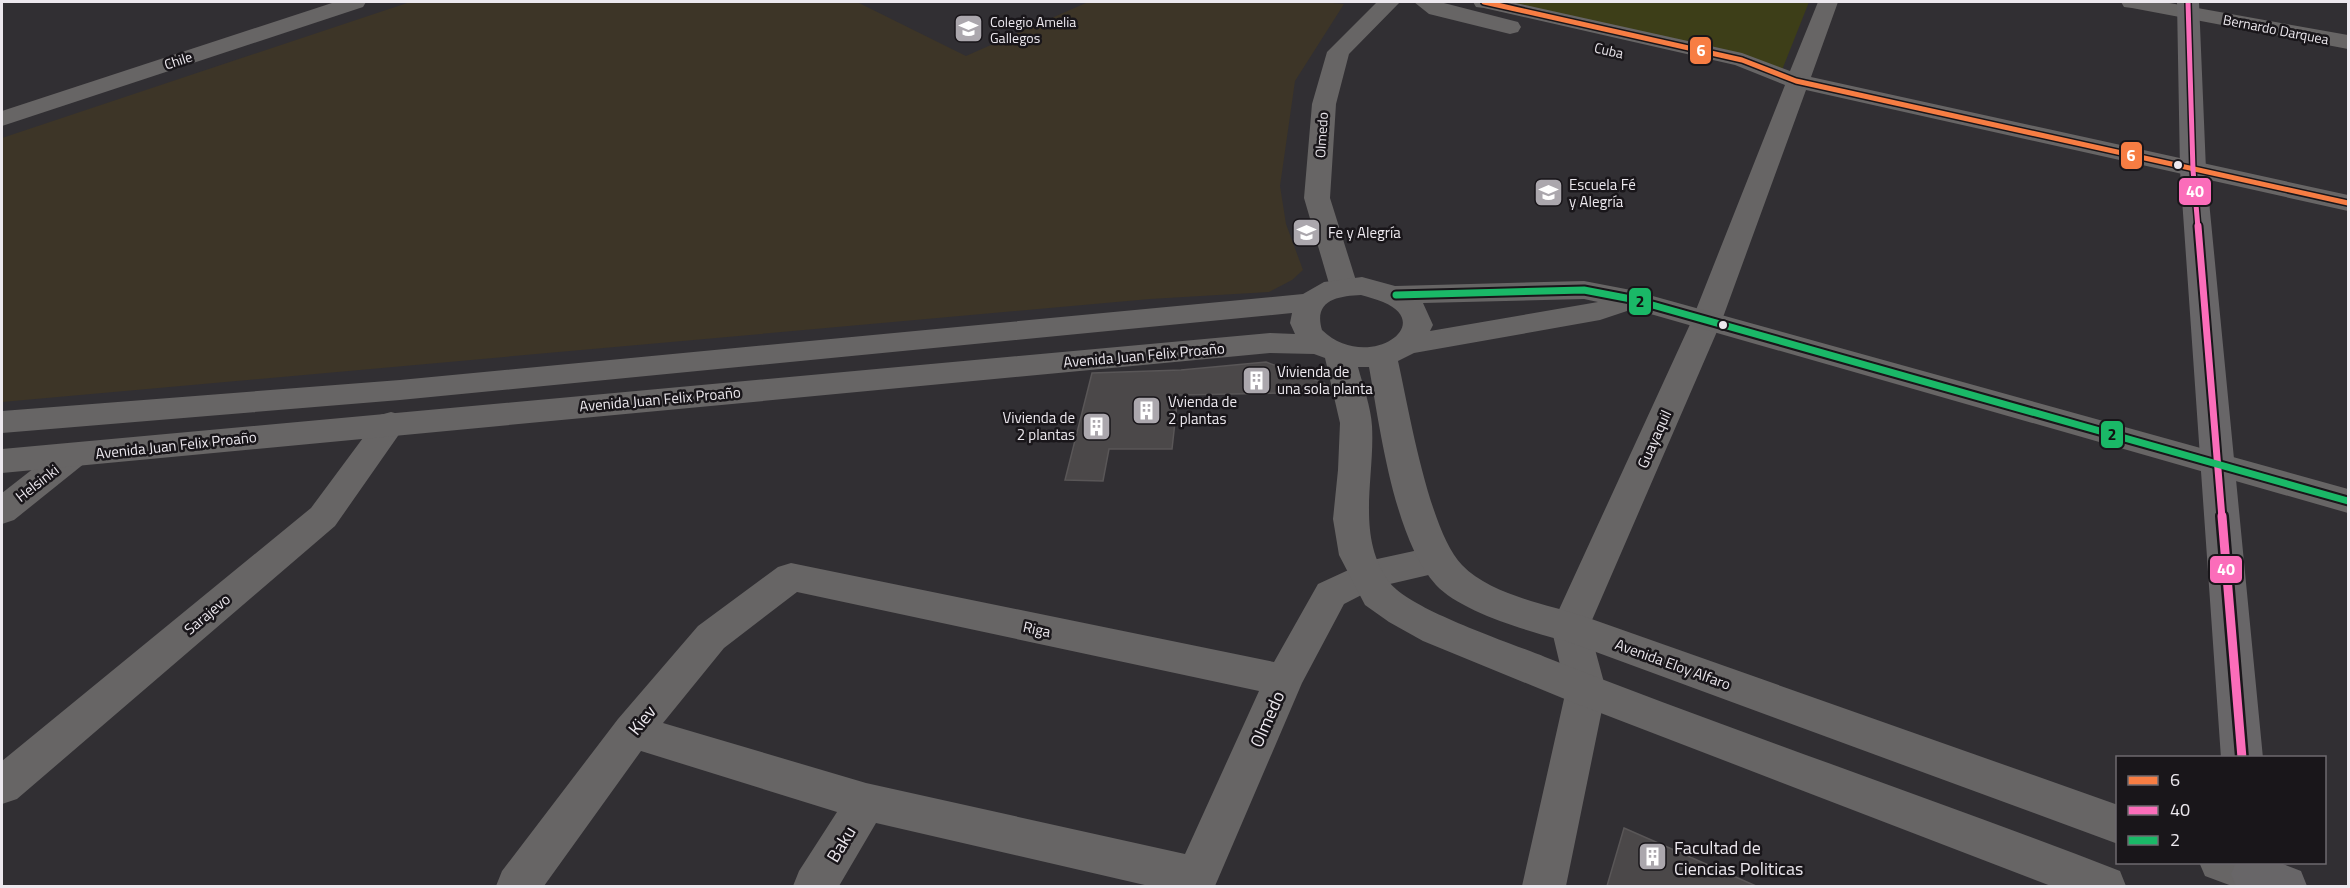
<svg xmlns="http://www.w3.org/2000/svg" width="2350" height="888" font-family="'Titillium Web',sans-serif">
<rect width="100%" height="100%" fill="#312f33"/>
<!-- medical -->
<polygon fill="#3d3527" points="410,2 857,2 966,56 1088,2 1322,2 1344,4 1295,81 1280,186 1286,224 1303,270 1292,280 1269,292 1150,299 2,402 2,138"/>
<!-- green -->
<polygon fill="#3d3e18" points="1478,2 1809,2 1782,70"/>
<!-- building -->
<g fill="#4b4849" stroke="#595657" stroke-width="1.5">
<polygon points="1266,362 1329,385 1330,392 1178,395 1172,449 1109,449 1103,481 1065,480 1092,373 1181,370"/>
<polygon points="1624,828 1756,886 1607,886"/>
</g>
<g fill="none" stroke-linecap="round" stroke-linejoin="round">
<!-- minor -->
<g fill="#676565" fill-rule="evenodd">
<polygon points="335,2 366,2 363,7 2,126 2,111"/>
<polygon points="1377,2 1400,2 1349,54 1336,104 1330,198 1358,287 1354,293 1344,296 1334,293 1330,287 1304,198 1312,104 1327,52"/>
<polygon points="1414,2 1440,2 1518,22 1521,27 1518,32 1510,34 1429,14"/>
<polygon points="1473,2 1511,2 1742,53 1790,71 1818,2 1838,2 1811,77 2348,195 2348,211 1806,90 1722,320 1589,627 1606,690 1566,886 1522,886 1566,690 1551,627 1692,320 1785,85 1735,65 1484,8 1476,7"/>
<polygon points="2121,2 2164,2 2348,35 2348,49 2132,8 2124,7"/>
<polygon points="391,412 402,415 407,423 335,526 17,799 2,804 2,761 311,508 380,415"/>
<polygon points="73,443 85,447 90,455 85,463 14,520 2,524 2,493 61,447"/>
<path d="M 1437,546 L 1450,550 L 1455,560 L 1450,570 L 1377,587 L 1344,604 L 1302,683 L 1215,886 L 1149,886 L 876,823 L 839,886 L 793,886 L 799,871 L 837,812 L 641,751 L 544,886 L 496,886 L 502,871 L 618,719 L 698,626 L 778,567 L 791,563 L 1274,662 L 1318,584 L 1368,561 ZM 797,592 L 1259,691 L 1185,854 L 866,783 L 663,723 L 724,648 Z"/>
</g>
<!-- tertiary -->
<g fill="#676565" fill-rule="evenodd">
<path d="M 1362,277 L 1395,286 L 1584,281 L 1631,290 L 2348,489 L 2348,513 L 1633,309 L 1600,320 L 1414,353 L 1398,361 C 1409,410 1429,531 1462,565 C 1491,595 1546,604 1583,616 L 2118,805 L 2118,844 L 1566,641 C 1530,632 1461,612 1436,585 C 1394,539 1380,428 1369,367 L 1358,367 C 1363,386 1371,407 1372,426 C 1375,479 1355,537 1390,583 C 1411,610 1511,643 1545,657 C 1735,732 1929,797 2120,871 L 2126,886 L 2051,886 L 1572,702 L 1423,641 L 1389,622 L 1365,605 L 1339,555 L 1333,519 L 1338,470 L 1340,423 L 1325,358 L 1314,354 L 1270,353 L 2,473 L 2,449 L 1270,333 L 1295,334 L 1290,323 L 1292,313 L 400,400 L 2,433 L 2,411 L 400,380 L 1303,294 L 1324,282 ZM 1361,295 C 1368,297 1376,299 1383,302 C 1438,325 1366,373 1322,330 C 1313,300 1338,296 1361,295 ZM 1584,299 L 1598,302 L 1430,331 L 1433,325 L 1423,303 Z"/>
<polygon points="2199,862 2270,862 2275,874 2270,886 2232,886 2205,876"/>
</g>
<!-- secondary -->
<g fill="#686668" fill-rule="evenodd">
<polygon points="2177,2 2199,2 2206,170 2263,758 2221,758 2180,170"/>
<polygon points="2236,862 2278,862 2301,871 2307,886 2236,886 2231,874"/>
</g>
<defs>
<polyline id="bus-1" points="1484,2 1742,60 1796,81 2348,203"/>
<polyline id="bus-2-far2" points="2188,2 2193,170 2198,228"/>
<polyline id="bus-2-far1" points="2198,226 2222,518"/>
<polyline id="bus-2" points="2222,516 2242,758"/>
<polyline id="bus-3" points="1396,295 1584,290 1631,299 2348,501"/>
</defs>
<!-- bus-1 casing -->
<use href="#bus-1" stroke="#19161a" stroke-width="8"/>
<!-- bus-2-far2 casing -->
<use href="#bus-2-far2" stroke="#19161a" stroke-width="8"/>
<!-- bus-2-far1 casing -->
<use href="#bus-2-far1" stroke="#19161a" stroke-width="11"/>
<!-- bus-2 casing -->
<use href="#bus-2" stroke="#19161a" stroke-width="14"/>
<!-- bus-3 casing -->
<use href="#bus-3" stroke="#19161a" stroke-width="11"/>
<!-- bus-1 -->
<use href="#bus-1" stroke="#f77d43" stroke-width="5"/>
<!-- bus-2-far2 -->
<use href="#bus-2-far2" stroke="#fb6dba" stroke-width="5"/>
<!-- bus-2-far1 -->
<use href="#bus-2-far1" stroke="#fb6dba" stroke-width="7"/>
<!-- bus-2 -->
<use href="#bus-2" stroke="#fb6dba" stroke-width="9"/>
<!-- bus-3 -->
<use href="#bus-3" stroke="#1ab867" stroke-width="7"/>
</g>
<!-- icons -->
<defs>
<symbol id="school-square" viewBox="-11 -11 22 22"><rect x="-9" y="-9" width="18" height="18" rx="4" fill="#aba7ad" stroke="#19161a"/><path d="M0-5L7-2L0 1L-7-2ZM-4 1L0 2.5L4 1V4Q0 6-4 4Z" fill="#fff"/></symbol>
<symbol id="building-square" viewBox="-11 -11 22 22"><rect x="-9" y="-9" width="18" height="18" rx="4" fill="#aba7ad" stroke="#19161a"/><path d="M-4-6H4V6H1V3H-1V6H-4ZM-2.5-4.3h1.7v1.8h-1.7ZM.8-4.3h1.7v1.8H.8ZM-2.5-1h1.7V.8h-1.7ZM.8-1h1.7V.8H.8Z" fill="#fff"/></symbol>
</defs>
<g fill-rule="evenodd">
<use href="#school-square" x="952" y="12" width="33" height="33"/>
<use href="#school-square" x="1532" y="176" width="33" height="33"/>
<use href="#school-square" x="1290" y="216" width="33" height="33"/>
<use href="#building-square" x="1240" y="364" width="33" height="33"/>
<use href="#building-square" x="1130" y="394" width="33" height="33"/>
<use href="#building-square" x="1080" y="410" width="33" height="33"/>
<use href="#building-square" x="1636" y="840" width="33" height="33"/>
</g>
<!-- markers -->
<g fill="#ece8ee" stroke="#19161a" stroke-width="2">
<circle cx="2178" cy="165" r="5"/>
<circle cx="1723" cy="325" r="5"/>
</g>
<g text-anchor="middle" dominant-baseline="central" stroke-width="5" stroke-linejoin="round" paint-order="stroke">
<!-- far-poi labels -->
<g font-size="14" fill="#ece8ee" stroke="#19161a" text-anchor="start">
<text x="990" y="21">Colegio Amelia<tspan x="990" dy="16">Gallegos</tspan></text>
</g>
<!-- far-street labels -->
<g font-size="14" fill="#ece8ee" stroke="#19161a">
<text transform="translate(2276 29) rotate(11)">Bernardo Darquea</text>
<text transform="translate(1609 50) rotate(13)">Cuba</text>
<text transform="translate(178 60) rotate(-18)">Chile</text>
<text transform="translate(1321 135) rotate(-86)">Olmedo</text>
</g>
<!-- poi labels -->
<g font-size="15" fill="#ece8ee" stroke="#19161a" text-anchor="start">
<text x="1569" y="184">Escuela Fé<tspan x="1569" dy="17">y Alegría</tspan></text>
<text x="1328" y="232">Fe y Alegría</text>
<text x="1277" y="371">Vivienda de<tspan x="1277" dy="17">una sola planta</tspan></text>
<text x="1168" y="401">Vvienda de<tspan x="1168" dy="17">2 plantas</tspan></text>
<text x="1075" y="417" text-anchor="end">Vivienda de<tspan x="1075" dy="17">2 plantas</tspan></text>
</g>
<!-- street labels -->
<g font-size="15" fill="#ece8ee" stroke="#19161a">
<text transform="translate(1144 355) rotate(-5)">Avenida Juan Felix Proaño</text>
<text transform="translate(660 399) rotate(-5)">Avenida Juan Felix Proaño</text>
<text transform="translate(1654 439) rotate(-66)">Guayaquil</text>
<text transform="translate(176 445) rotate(-6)">Avenida Juan Felix Proaño</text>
<text transform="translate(37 483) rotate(-38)">Helsinki</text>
<text transform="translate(207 614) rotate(-40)">Sarajevo</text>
<text transform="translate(1037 629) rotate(12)">Riga</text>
<text transform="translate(1673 664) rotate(20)">Avenida Eloy Alfaro</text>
</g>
<!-- near-street labels -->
<g font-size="18" fill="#ece8ee" stroke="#19161a">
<text transform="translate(1267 719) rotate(-66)">Olmedo</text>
<text transform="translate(642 720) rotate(-51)">Kiev</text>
<text transform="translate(841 844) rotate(-59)">Baku</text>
</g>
<!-- near-poi labels -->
<g font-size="18" fill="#ece8ee" stroke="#19161a" text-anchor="start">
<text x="1674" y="847">Facultad de<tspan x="1674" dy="21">Ciencias Politicas</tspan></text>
</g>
</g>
<g stroke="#19161a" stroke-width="2">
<rect x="1689" y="36" width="23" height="29" rx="6" fill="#f77d43"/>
<rect x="2120" y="141" width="23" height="29" rx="6" fill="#f77d43"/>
<rect x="2178" y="177" width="34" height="29" rx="6" fill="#fb6dba"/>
<rect x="1628" y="287" width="24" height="29" rx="6" fill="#1ab867"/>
<rect x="2100" y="420" width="24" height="29" rx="6" fill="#1ab867"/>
<rect x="2209" y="555" width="34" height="29" rx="6" fill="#fb6dba"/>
</g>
<g font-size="16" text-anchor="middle" font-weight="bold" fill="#fff">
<text x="1701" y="56">6</text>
<text x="2131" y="161">6</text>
<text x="2195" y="197">40</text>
<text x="2226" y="575">40</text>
</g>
<g font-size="16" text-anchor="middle" font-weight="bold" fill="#111">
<text x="1640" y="307">2</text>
<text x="2112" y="440">2</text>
</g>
<!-- border -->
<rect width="2350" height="888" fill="none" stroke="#ece8ee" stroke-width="6"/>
<!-- legend -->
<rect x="2116" y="756" width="210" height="108" fill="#19161a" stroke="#6d6a6f" stroke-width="1.5"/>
<rect x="2128" y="776" width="30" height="9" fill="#f77d43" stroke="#6d6a6f" stroke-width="1.5"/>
<text x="2170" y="786" font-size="18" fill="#ece8ee">6</text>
<rect x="2128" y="806" width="30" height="9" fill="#fb6dba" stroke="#6d6a6f" stroke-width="1.5"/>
<text x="2170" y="816" font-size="18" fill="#ece8ee">40</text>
<rect x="2128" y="836" width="30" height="9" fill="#1ab867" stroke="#6d6a6f" stroke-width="1.5"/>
<text x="2170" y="846" font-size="18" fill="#ece8ee">2</text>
</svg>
